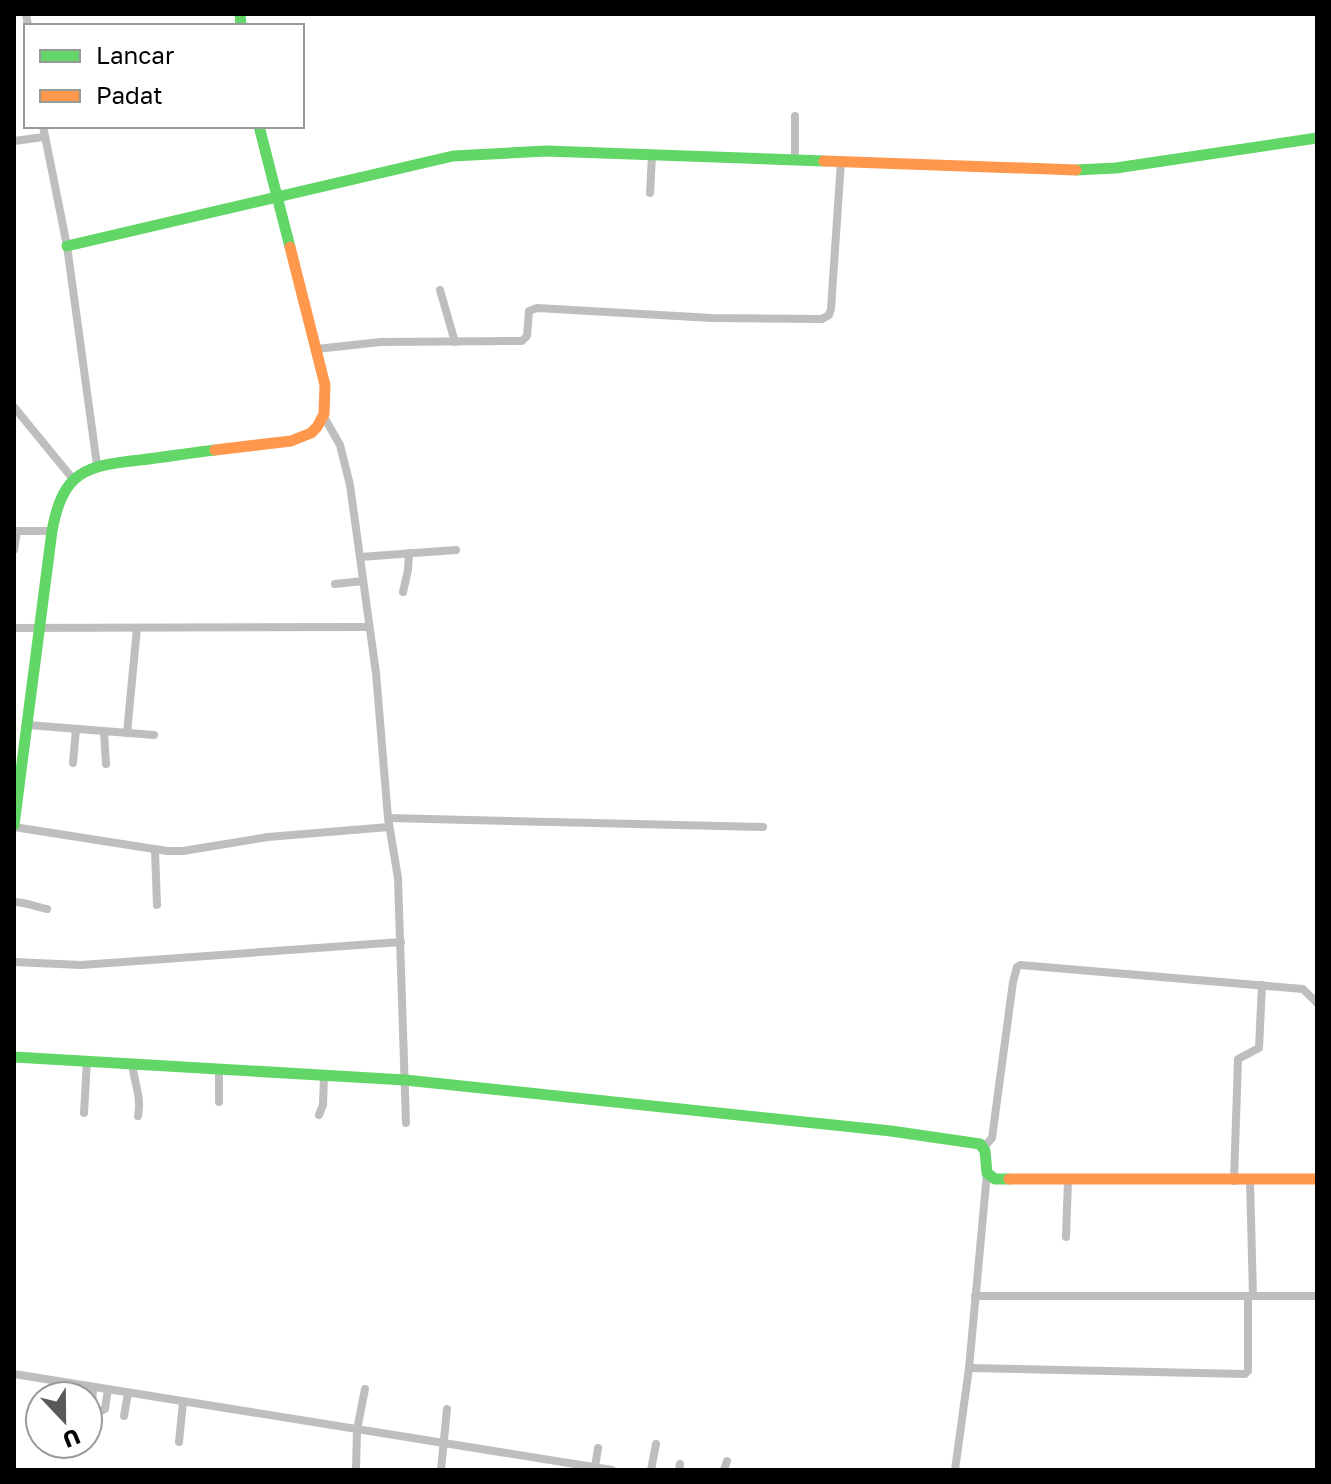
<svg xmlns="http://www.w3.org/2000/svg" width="1331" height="1484" font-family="'Golos Text',sans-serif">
<rect width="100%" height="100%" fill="#fff"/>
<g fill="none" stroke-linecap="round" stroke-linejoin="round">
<!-- street -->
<g stroke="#bebebe" stroke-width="8">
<polyline points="26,14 28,26"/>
<polyline points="43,126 67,246 97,465"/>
<polyline points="14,141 44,137"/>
<polyline points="795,160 795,116"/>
<polyline points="650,193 652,156"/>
<polyline points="440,290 455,342"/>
<polyline points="316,349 381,342 522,341 527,336 529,311 537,308 712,318 822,319 829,315 831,309 841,161"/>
<polyline points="14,407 73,479"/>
<polyline points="324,417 340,445 350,485 376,673 388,818 398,878 406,1123"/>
<polyline points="14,531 52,531"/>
<polyline points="14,550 17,531"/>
<polyline points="360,557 456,550"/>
<polyline points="335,584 363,581"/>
<polyline points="403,592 408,570 409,553"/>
<polyline points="14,628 369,627"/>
<polyline points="28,725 154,735"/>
<polyline points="104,732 106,764"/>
<polyline points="127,733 137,628"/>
<polyline points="73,763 76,729"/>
<polyline points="388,818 763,827"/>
<polyline points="14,827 167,851 183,851 268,837 389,827"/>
<polyline points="155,850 157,905"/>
<path d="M 14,902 C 27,902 35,907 47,909"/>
<polyline points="14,962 81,965 401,942"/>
<path d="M 132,1063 C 134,1082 142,1098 138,1116"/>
<polyline points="219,1069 219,1102"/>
<polyline points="84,1113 87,1061"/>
<polyline points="319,1115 323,1105 324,1075"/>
<polyline points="984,1147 992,1138 1013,982 1017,967 1020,965 1303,989 1317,1003"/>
<polyline points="1250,1180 1253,1296"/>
<polyline points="1234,1181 1238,1059 1259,1048 1262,985"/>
<polyline points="1066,1237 1068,1180"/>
<polyline points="975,1296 1317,1296"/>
<polyline points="969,1368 1245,1374 1248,1371 1248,1297"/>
<polyline points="14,1374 612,1470"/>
<polyline points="93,1387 92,1407 97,1413 105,1409 108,1389"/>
<polyline points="124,1416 128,1393"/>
<polyline points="179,1442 183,1402"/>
<polyline points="595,1467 598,1448"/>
<polyline points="356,1470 357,1430 365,1389"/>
<polyline points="441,1470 447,1409"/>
<polyline points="651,1470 656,1444"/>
<polyline points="679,1470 680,1464"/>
<polyline points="724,1470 727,1461"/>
<polyline points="955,1470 969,1368 987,1173"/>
</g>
<!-- fast -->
<g stroke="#63d668" stroke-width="11">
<polyline points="240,14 241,26"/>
<polyline points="259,126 290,247"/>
<polyline points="1076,170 1116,168 1317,138"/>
<polyline points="67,246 453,156 546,151 824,161"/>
<path d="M 14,825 L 52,531 C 63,471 85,466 140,460 C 165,457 190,453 215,450"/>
<polyline points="14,1057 405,1080 891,1131 980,1144 985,1151 987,1173 995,1179 1009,1179"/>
</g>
<!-- slow -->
<g stroke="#ff974d" stroke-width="11">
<polyline points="824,161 1076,170"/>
<polyline points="215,450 291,441 311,433 317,427 324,414 325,385 290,247"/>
<polyline points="1009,1179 1317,1179"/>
</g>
</g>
<!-- border -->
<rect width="1331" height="1484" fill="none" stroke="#000000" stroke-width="32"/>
<!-- legend -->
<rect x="24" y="24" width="280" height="104" fill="#ffffff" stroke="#999999" stroke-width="2"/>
<rect x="40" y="50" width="40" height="12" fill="#63d668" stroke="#999999" stroke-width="2"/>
<text x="96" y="64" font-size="24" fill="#000000">Lancar</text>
<rect x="40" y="90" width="40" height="12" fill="#ff974d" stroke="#999999" stroke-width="2"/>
<text x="96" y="104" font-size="24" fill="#000000">Padat</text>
<!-- north arrow -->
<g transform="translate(64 1420) rotate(158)"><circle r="38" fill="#ffffff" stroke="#999999" stroke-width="2"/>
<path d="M0-6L14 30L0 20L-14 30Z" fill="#595959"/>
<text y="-12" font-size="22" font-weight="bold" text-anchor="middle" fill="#000000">U</text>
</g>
</svg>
